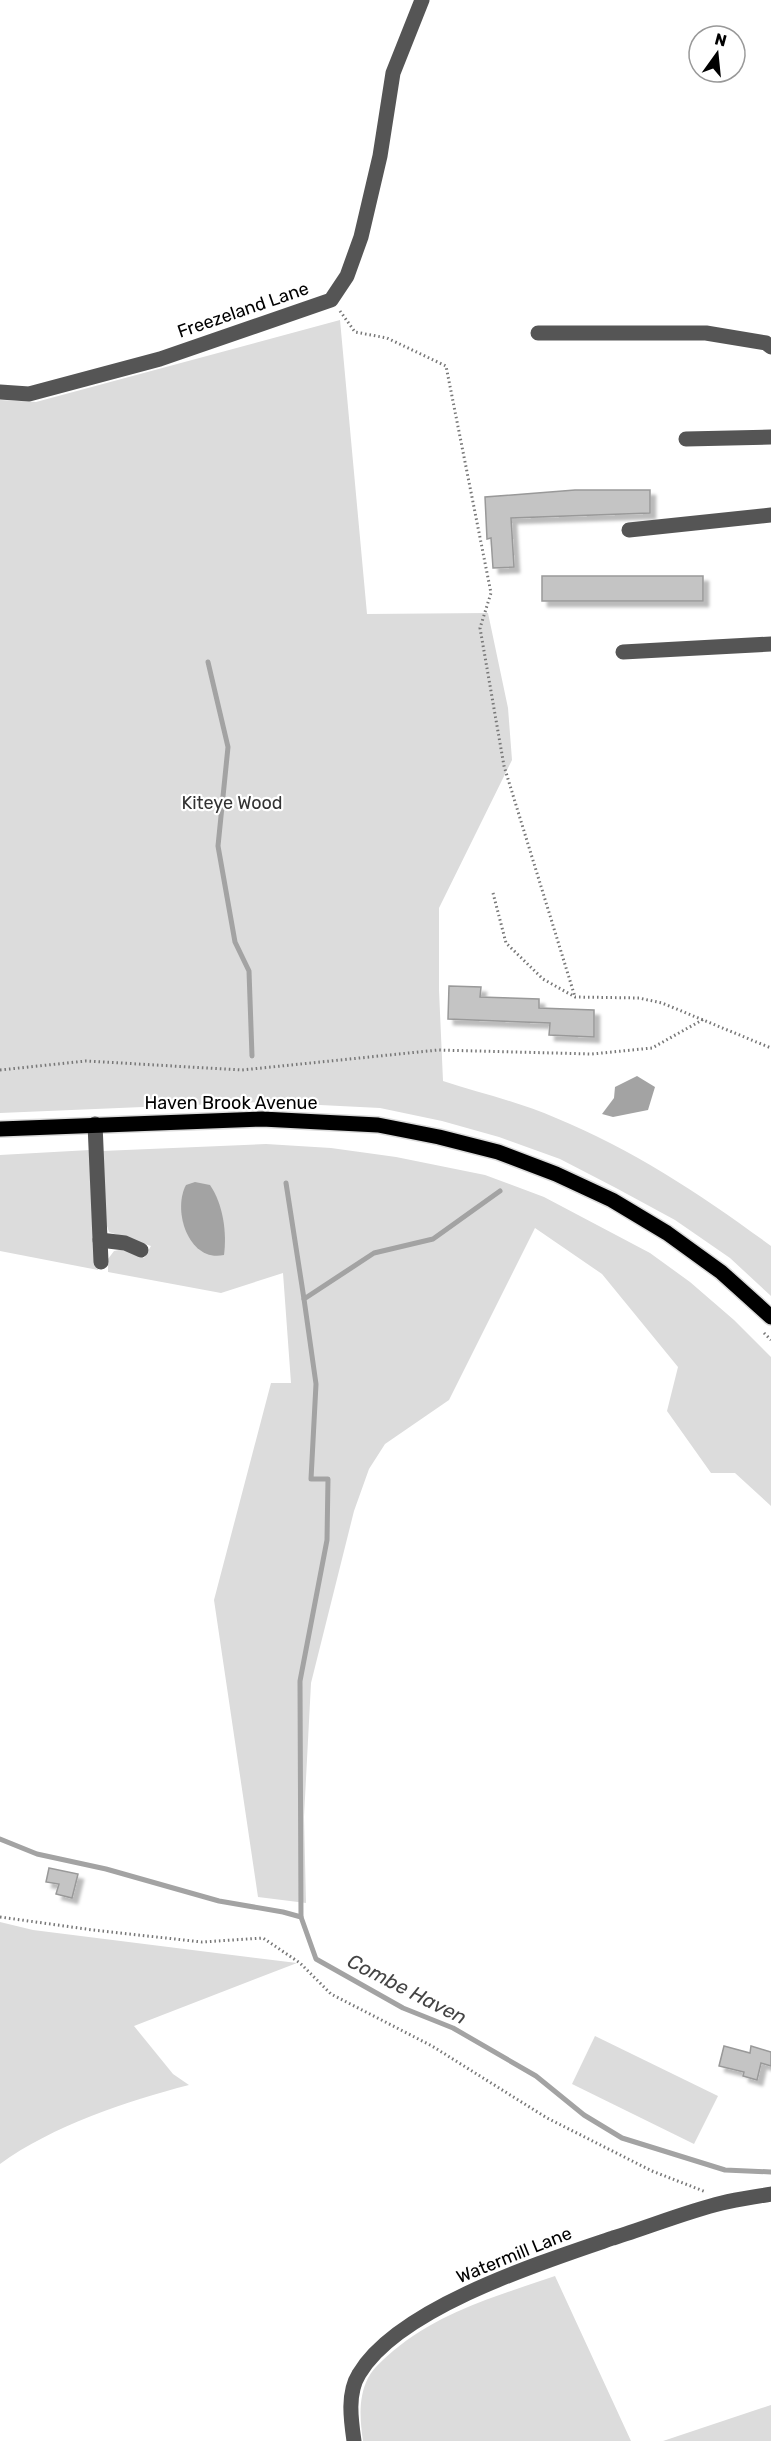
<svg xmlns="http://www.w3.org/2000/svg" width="771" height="2441" font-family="Rubik,sans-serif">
<defs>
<filter id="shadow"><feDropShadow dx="5.5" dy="5.5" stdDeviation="1.5" flood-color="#0004"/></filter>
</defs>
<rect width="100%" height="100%" fill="#fff"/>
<!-- green -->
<g fill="#dcdcdc">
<path d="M 340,320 L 367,614 L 488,613 L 508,708 L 512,760 L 439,908 L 439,990 L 443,1081 C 480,1093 519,1102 556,1118 C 634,1150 703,1196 771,1246 L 771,1296 L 730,1258 L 675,1220 L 616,1188 L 560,1159 L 499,1137 L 442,1121 L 380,1108 L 260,1102 L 0,1113 L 0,400 L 36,402 Z"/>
<polygon points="266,1144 331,1148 396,1157 485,1175 544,1197 650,1253 690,1282 734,1320 771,1357 771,1506 735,1473 711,1473 667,1411 678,1367 602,1274 535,1228 449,1400 385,1444 369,1469 354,1511 311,1683 304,1817 306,1903 258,1897 214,1600 271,1383 291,1383 283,1273 221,1293 108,1272 108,1259 114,1251 124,1249 144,1258 151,1246 109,1232 105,1220 102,1151"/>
<polygon points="90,1150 98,1270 0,1251 0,1155"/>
<path d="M 0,1922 L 33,1930 L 297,1963 L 134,2026 L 173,2074 L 189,2085 C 127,2101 52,2126 0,2164 Z"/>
<polygon points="595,2036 718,2096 694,2144 572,2084"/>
<path d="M 555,2276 L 631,2441 L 363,2441 C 360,2420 358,2398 368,2378 C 374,2367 384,2359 393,2351 C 441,2311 497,2296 555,2276 Z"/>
<polygon points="771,2405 771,2441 663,2441"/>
</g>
<!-- water -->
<g fill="#a3a3a3">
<polygon points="637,1076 655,1087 648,1110 613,1117 602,1114 614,1098 615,1087"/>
<path d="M 195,1182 L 210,1185 C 223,1204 227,1232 224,1255 C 189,1263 172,1211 186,1185 Z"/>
</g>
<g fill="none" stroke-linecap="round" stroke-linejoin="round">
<!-- stream -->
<g stroke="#a3a3a3" stroke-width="5">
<polyline points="208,662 228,747 218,846 235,942 249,971 252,1056"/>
<polyline points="286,1183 304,1299"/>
<polyline points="0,1839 37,1854 106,1869 219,1901 283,1912 301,1917 316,1959 403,2008 453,2028 536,2076 584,2115 622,2138 725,2170 771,2172"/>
<polyline points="301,1917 300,1681 327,1540 328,1479 311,1479 316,1384 304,1299 374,1253 433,1239 500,1191"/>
</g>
</g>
<!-- building -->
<g fill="#c4c4c4" stroke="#999" stroke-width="1.5" filter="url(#shadow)">
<polygon points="575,490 650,490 650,513 511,518 514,567 493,568 491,538 487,539 485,497"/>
<rect x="542" y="576" width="161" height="25"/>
<polygon points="449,986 481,987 480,997 539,999 539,1008 594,1010 594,1037 549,1035 550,1023 448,1019"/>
<polygon points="49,1868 78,1874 72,1898 56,1894 59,1884 46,1882"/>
<polygon points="724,2046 750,2053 751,2046 771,2052 771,2066 761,2063 757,2080 743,2076 744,2072 719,2066"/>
</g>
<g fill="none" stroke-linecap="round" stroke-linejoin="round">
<defs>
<polyline id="major" points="0,1129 262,1119 378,1125 439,1137 498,1152 556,1174 612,1200 667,1233 721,1272 771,1317"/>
</defs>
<!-- major casing -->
<use href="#major" stroke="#dbdbdb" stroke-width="18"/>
<!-- path -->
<g stroke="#777" stroke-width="3" stroke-dasharray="1.5 3" stroke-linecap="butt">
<polyline points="340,311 355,332 387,338 446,366 491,593 480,628 504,766 575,997"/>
<polyline points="493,893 506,943 543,979 575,997 639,998 662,1003 771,1048"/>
<polyline points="0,1070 86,1061 242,1070 438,1050 592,1054 652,1048 704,1019"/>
<polyline points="764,1333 771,1340"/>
<polyline points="0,1917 93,1930 202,1942 263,1938 300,1963 331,1994 432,2046 547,2118 652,2171 706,2192"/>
</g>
<!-- minor -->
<g stroke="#555" stroke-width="15">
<polyline points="538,333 706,333 766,343 771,347"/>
<polyline points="0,392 29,394 160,359 331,300 347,276 361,237 380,156 393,73 422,0"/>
<polyline points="686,439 771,437"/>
<polyline points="629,530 771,515"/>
<polyline points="623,652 771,644"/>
<polyline points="95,1124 101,1262"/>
<polyline points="100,1240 125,1243 141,1250"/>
<path d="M 354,2441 C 351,2420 347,2393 359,2374 C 398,2308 542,2262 613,2238 C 649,2227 685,2212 722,2203 C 738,2199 755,2197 771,2194"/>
</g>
<!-- major -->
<use href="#major" stroke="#000" stroke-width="15"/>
</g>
<g text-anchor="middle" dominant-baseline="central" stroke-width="4.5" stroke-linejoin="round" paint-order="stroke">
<!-- street labels -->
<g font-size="18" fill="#000" stroke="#fff">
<text transform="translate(243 310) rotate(-19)">Freezeland Lane</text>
<text x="231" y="1103">Haven Brook Avenue</text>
<text transform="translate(514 2255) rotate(-22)">Watermill Lane</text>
</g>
<!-- park labels -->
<g font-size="18" fill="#333" stroke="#fff">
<text x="232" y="803">Kiteye Wood</text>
</g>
<!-- water labels -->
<g font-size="20" font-style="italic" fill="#444" stroke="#fff">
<text transform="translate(407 1989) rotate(27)">Combe Haven</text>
</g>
</g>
<!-- north arrow -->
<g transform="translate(717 54) rotate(15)"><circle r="28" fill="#ffffff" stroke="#999999" stroke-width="1.5"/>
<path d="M0-4.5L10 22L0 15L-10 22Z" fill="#000000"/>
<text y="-9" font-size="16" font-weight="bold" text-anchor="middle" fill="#000000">N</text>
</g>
</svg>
